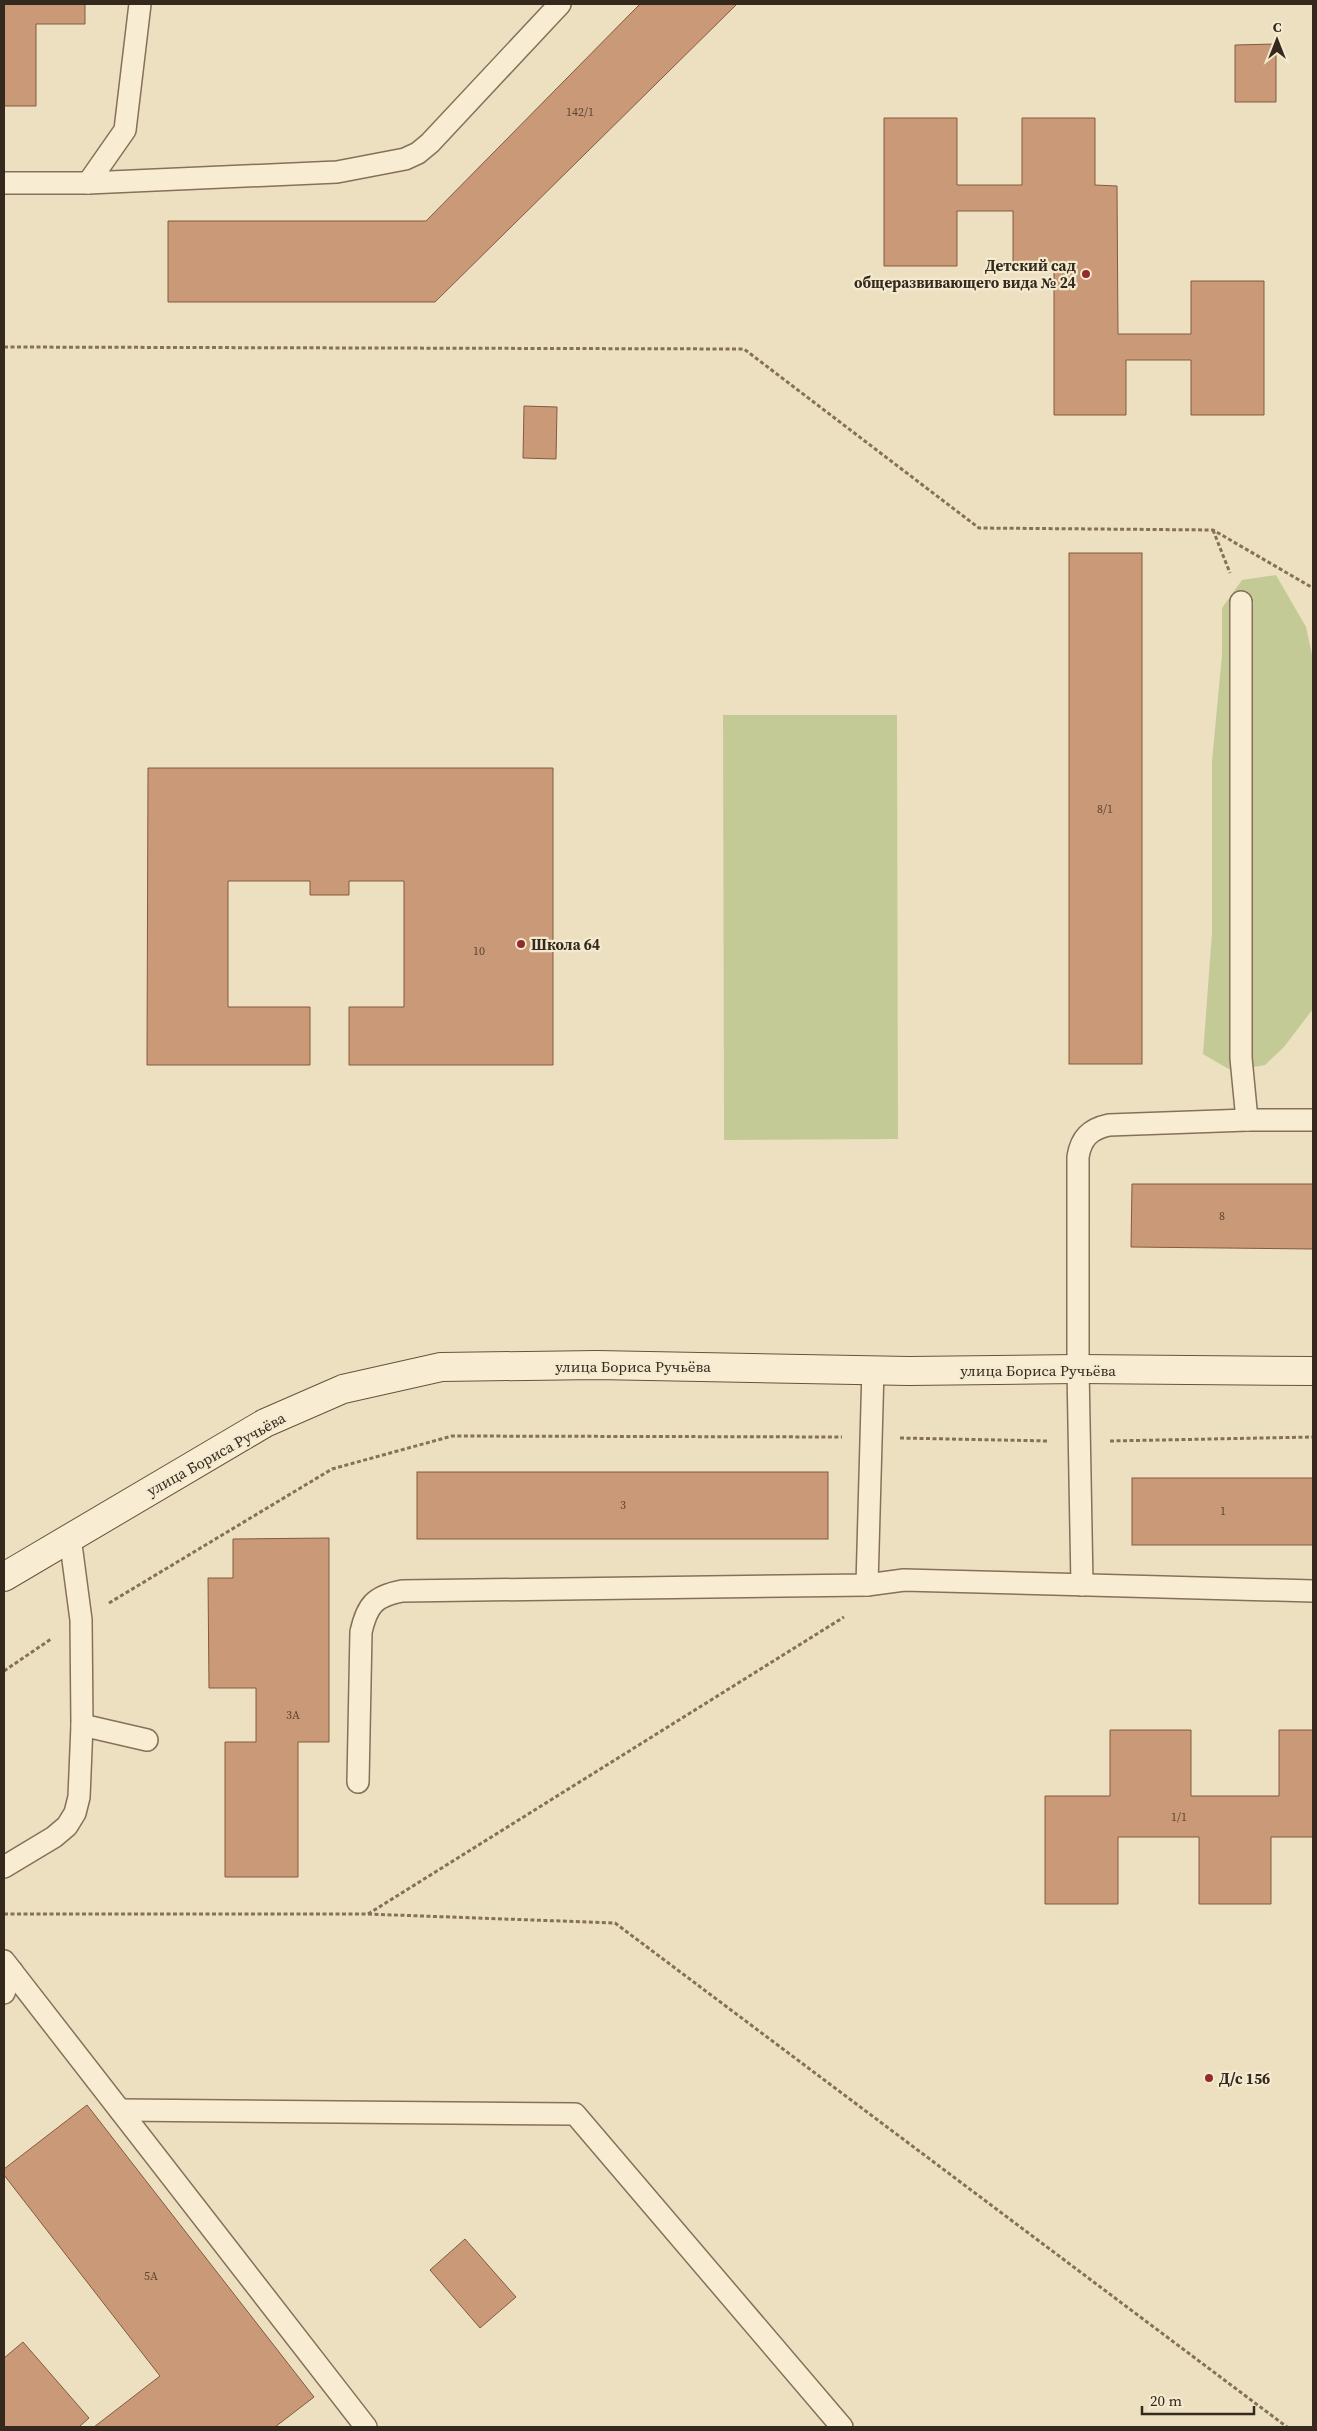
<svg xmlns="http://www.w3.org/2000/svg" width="1317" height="2431" font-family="'Source Serif 4',serif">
<rect width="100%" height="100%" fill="#ede0c0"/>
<!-- green -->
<g fill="#c4ca95">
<polygon points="1276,575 1306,627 1313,659 1313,1009 1284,1047 1265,1065 1232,1071 1203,1054 1212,933 1212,761 1222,655 1222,608 1242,580"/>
<polygon points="723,715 897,715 898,1139 724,1140"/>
</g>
<!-- building -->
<g fill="#ca9977" stroke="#845a3f">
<polygon points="4,4 85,4 85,24 36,24 36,106 4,106"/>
<polygon points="640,4 737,4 435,302 168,302 168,221 426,221"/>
<polygon points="1276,44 1276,102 1235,102 1235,45"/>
<polygon points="884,118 957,118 957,185 1022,185 1022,118 1095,118 1095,185 1117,186 1118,334 1191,334 1191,281 1264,281 1264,415 1191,415 1191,360 1126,360 1126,415 1054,415 1054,266 1013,266 1013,211 957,211 957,266 884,266"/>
<polygon points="524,406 557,407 556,459 523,458"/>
<rect x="1069" y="553" width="73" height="511"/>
<polygon points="148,768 553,768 553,1065 349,1065 349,1007 404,1007 404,881 349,881 349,895 310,895 310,881 228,881 228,1007 310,1007 310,1065 147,1065"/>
<polygon points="1132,1184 1313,1184 1313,1249 1131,1247"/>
<rect x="417" y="1472" width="411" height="67"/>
<rect x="1132" y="1478" width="181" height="67"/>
<polygon points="329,1538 329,1742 298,1742 298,1877 225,1877 225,1742 256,1742 256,1688 209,1688 208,1578 233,1578 233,1539"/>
<polygon points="1110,1730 1191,1730 1191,1796 1279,1796 1279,1730 1313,1730 1313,1837 1271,1837 1271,1904 1199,1904 1199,1837 1118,1837 1118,1904 1045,1904 1045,1796 1110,1796"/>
<polygon points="87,2105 314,2397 275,2427 94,2427 160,2376 4,2175 4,2169"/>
<polygon points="465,2239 516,2297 480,2328 430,2270"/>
<polygon points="23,2342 89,2418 79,2427 4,2427 4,2358"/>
</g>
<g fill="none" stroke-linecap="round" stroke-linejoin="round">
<defs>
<g id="lane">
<polyline points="4,183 88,183 337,172 405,159 418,153 430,143 560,4"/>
<polyline points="88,183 125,130 140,4"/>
<polyline points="1241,602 1241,1058 1247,1120 1313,1120"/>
<polyline points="867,1585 873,1369"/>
<path d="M 1082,1585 L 1078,1369 L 1078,1157 C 1081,1138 1090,1129 1109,1125 L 1247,1120"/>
<polyline points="82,1725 147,1740"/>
<path d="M 358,1782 L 361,1632 C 367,1605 375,1596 402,1591 L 867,1585 L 904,1580 L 1313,1591"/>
<polyline points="4,1867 54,1837 67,1826 75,1813 79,1797 82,1725 81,1620 70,1537"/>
<polyline points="4,1961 366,2427"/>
<polyline points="4,1993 12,1971"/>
<polyline points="120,2110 575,2114 842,2427"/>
</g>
<polyline id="secondary" points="4,1577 265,1423 343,1389 441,1367 597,1365 909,1371 1078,1369 1313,1371"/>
</defs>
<!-- lane casing -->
<use href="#lane" stroke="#867059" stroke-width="24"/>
<!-- secondary casing -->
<use href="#secondary" stroke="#67523c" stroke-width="30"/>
<!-- path -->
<g stroke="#867059" stroke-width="3" stroke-dasharray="4 2.5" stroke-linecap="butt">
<polyline points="4,347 744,349 979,528 1213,530 1313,588"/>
<polyline points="1213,530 1230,573"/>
<polyline points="900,1438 1049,1441"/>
<polyline points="1110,1441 1313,1437"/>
<polyline points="109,1603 332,1469 452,1436 842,1437"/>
<polyline points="4,1671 51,1639"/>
<polyline points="4,1914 367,1914 615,1923 1287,2427"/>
<polyline points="368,1914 844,1617"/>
</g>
<!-- lane -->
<use href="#lane" stroke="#f8edd3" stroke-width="21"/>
<!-- secondary -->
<use href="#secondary" stroke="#f8edd3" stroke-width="28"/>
</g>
<!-- markers -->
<g fill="#932a2b" stroke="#f4ead0" stroke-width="2">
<circle cx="1086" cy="274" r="5"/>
<circle cx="521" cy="944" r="5"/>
<circle cx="1209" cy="2078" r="5"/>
</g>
<g text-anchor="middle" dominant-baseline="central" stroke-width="4.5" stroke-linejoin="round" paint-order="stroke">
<!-- number labels -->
<g font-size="12" fill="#5a4534">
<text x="580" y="112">142/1</text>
<text x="1105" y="809">8/1</text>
<text x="479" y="951">10</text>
<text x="1222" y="1216">8</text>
<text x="623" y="1505">3</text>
<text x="1223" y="1511">1</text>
<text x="293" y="1715">3А</text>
<text x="1179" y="1817">1/1</text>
<text x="151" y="2276">5А</text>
</g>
<!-- poi labels -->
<g font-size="15" font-weight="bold" fill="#35291d" stroke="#f4ead0" text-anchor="start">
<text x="1076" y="265" text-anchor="end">Детский сад<tspan x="1076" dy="17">общеразвивающего вида № 24</tspan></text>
<text x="531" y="944">Школа 64</text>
<text x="1219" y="2078">Д/с 156</text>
</g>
<!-- street labels -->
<g font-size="15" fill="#35291d" stroke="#f4ead0">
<text x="633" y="1366">улица Бориса Ручьёва</text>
<text x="1038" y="1370">улица Бориса Ручьёва</text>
<text transform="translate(216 1454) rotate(-29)">улица Бориса Ручьёва</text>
</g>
</g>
<!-- border -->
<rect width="1317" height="2431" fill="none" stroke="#35291d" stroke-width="10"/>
<!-- north arrow -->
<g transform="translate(1277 40)" stroke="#f4ead0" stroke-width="4" paint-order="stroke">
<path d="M0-4L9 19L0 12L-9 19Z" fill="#35291d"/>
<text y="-8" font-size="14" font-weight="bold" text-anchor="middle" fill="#35291d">С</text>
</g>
<!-- scale -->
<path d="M1142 2406v8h112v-8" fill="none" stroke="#35291d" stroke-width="2.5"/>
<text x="1150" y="2406" font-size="15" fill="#35291d" stroke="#f4ead0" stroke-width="4" paint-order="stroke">20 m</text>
</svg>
